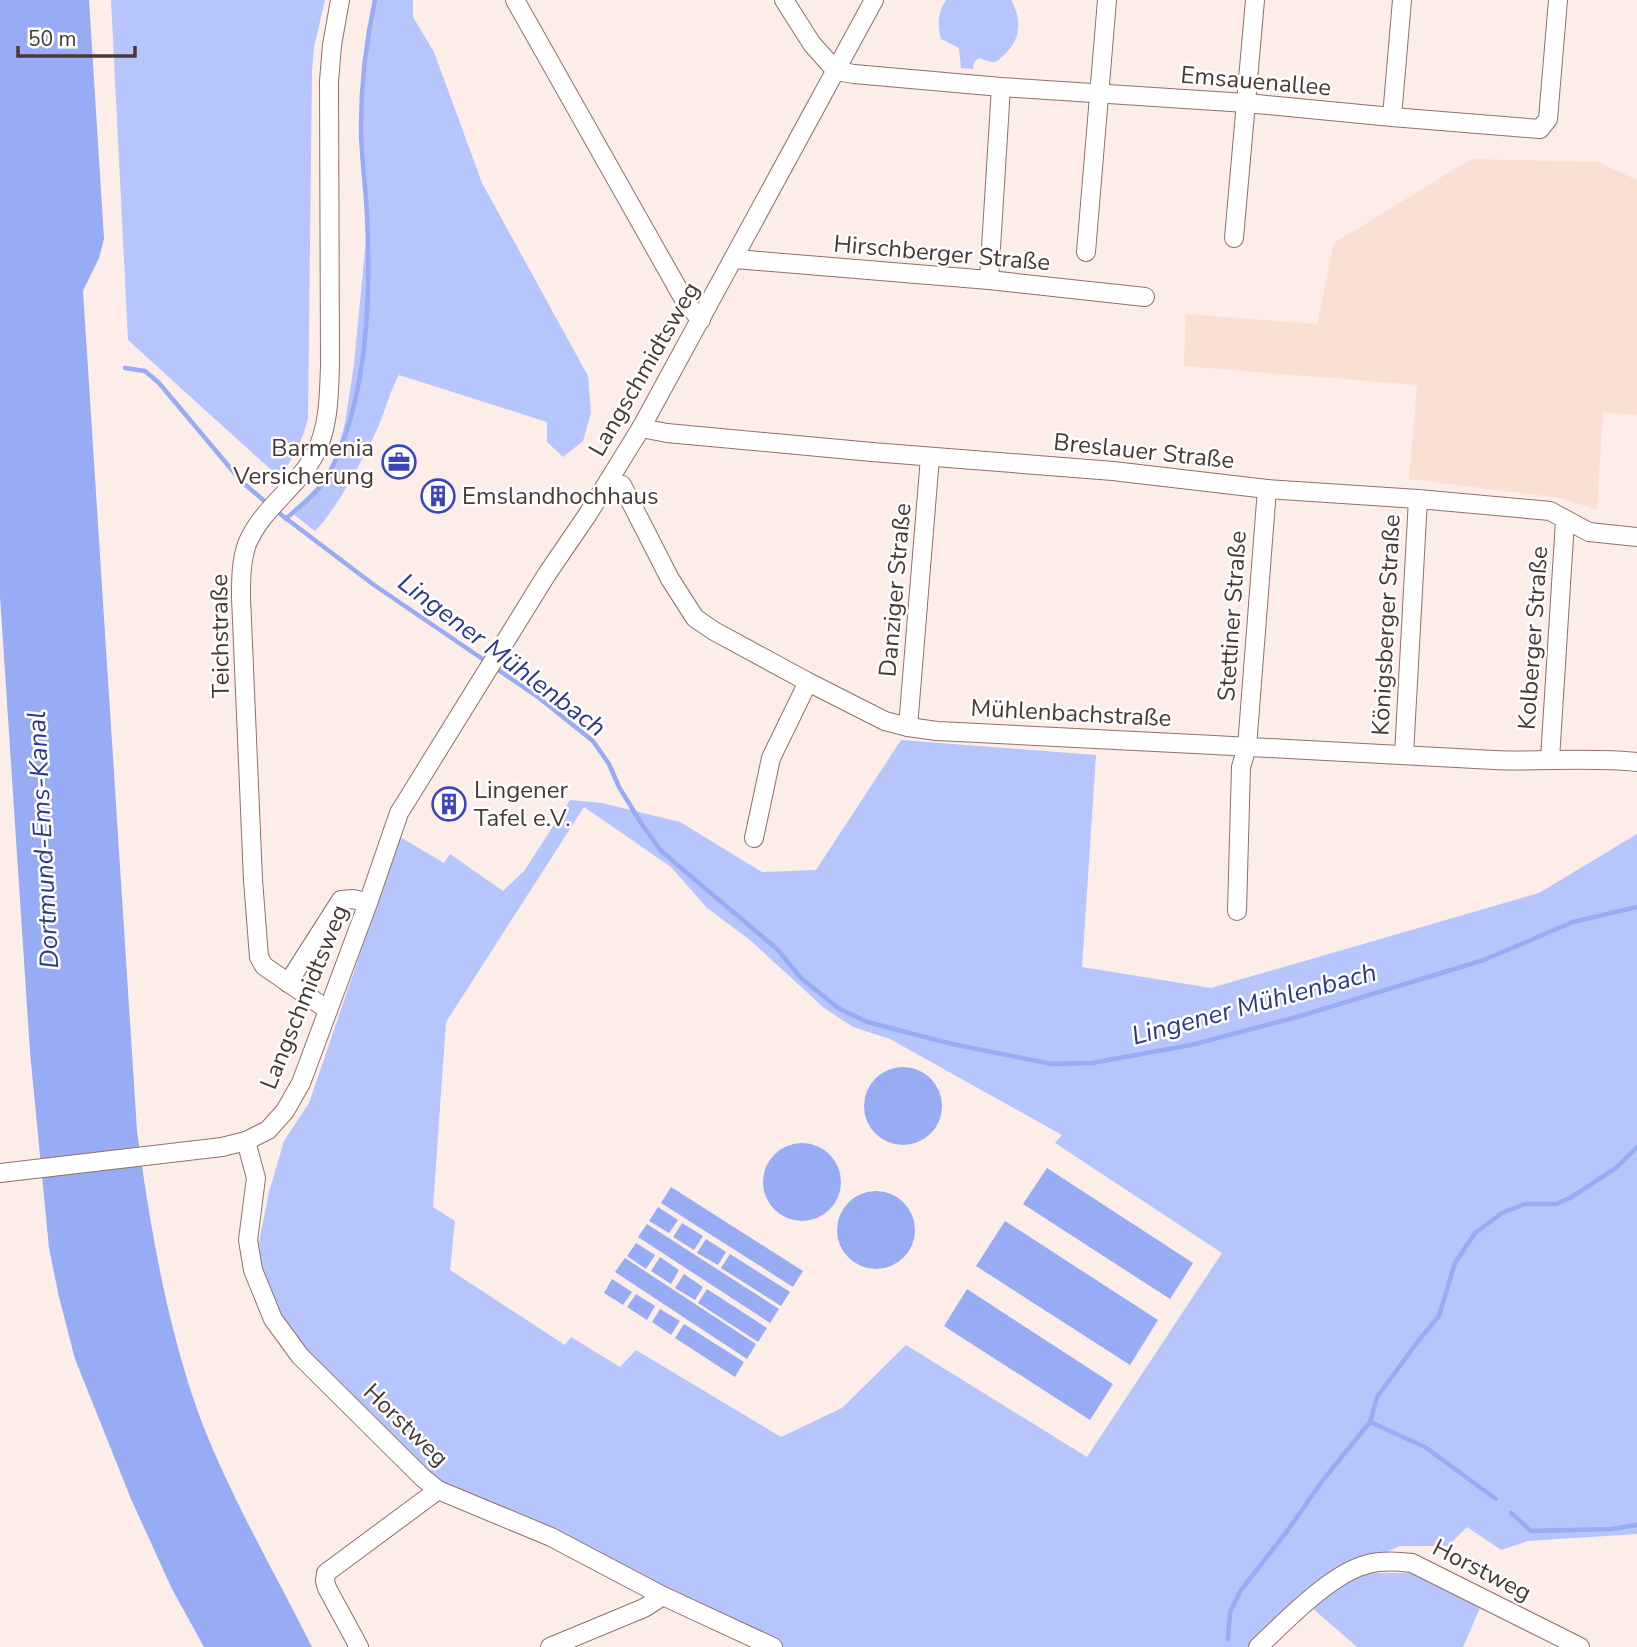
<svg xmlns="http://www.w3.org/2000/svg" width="1637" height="1647" font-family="'Nunito Sans',sans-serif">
<rect width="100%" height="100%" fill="#fcede8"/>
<!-- built -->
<polygon fill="#fadfd5" points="1471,159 1598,162 1637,180 1637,415 1603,412 1597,510 1560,498 1409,479 1417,385 1184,366 1186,314 1317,324 1334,243"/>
<!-- green -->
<g fill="#b6c5fc" fill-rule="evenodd">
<path d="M 111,0 L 325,0 L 314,47 L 312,72 L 308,418 C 302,442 294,458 279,477 L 128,340 Z"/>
<path d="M 376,0 L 413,0 L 413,17 L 434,52 L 482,183 L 588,376 L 591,413 L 583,441 L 563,457 L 547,442 L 547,422 L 399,375 C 390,391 386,408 379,425 C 367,452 336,511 315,531 L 293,514 L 326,481 L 334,463 L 345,423 L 354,364 L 368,219 L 362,127 L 367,44 Z"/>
<path d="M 946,0 L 1011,0 C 1022,19 1021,40 1004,55 C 1002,57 998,61 995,62 C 990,63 984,59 979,58 L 974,62 L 973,69 L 961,68 L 959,48 L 941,39 C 937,24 938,13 946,0 Z"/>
<path d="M 901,740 L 1096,755 L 1082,967 L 1211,988 L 1539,893 L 1637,834 L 1637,1534 L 1528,1541 L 1501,1550 L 1467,1527 L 1448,1546 L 1400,1546 L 1371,1558 L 1374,1573 L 1411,1573 L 1480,1608 L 1463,1647 L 1357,1647 L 1311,1607 L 1267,1647 L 782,1647 L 773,1641 L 427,1484 L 302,1356 L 262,1290 L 259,1242 L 269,1192 L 284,1141 L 309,1103 L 400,837 L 444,863 L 450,854 L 503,891 L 524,871 L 570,800 L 602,803 L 680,822 L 762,872 L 816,870 ZM 584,807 L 671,867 L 707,908 L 750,940 L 824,1008 L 853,1027 L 890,1039 L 1062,1135 L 1055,1143 L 1222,1253 L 1087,1457 L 906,1345 L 842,1408 L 781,1437 L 636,1350 L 620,1367 L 571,1337 L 565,1345 L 450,1270 L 455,1221 L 433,1207 L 446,1022 Z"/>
</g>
<!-- water -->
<g fill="#98abf5">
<path d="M 0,0 L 89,0 L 104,239 L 99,258 L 83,291 L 137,1131 C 150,1226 166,1321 198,1412 C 227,1491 274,1571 312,1647 L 204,1647 L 172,1589 L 131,1499 L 75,1359 L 59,1297 L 49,1248 L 30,1052 L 0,596 Z"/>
<circle cx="903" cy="1106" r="39"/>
<circle cx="802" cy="1182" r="39"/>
<polygon points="1047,1168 1193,1263 1170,1299 1023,1204"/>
<polygon points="671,1187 803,1271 793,1287 661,1203"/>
<circle cx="876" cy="1230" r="39"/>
<polygon points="658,1207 678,1220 669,1233 649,1221"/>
<polygon points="1005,1221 1158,1320 1130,1365 976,1266"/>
<polygon points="682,1223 703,1236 694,1250 673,1237"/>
<polygon points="647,1224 779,1309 770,1323 638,1237"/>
<polygon points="706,1239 726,1252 718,1265 697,1253"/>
<polygon points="636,1243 655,1255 646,1269 627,1256"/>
<polygon points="730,1254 790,1292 781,1306 721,1268"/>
<polygon points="660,1257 679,1270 671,1284 651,1271"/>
<polygon points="625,1258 756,1344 747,1359 615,1272"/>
<polygon points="684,1274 703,1287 695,1300 675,1288"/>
<polygon points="612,1279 632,1292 623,1305 604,1293"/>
<polygon points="707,1289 767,1328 758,1342 698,1303"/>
<polygon points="967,1289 1113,1384 1090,1420 944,1326"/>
<polygon points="636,1294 655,1306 647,1320 627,1307"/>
<polygon points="660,1309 680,1321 671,1335 652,1322"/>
<polygon points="684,1324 744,1362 735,1377 675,1338"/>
</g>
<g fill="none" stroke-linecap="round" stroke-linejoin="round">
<!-- stream -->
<g stroke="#98abf5" stroke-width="4.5">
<polyline points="125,368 145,371 159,383 242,482 268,504"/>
<polyline points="275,510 374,585 487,662"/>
<path d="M 286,519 C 298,507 318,493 327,477 C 367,405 371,299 367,217 C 366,187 361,157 361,127 C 361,85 366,41 375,0"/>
<polyline points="494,667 538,697 593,741 609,764 619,787 641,823 661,851 777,949 801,978 838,1008 867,1022 952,1044 1052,1064 1092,1063 1191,1045 1297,1017 1484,960 1573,922 1637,907"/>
<polyline points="1370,1422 1425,1447 1496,1499"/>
<polyline points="1511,1513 1531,1531 1612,1529 1637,1525"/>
<polyline points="1228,1639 1230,1612 1241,1590 1288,1530 1323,1480 1370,1422 1377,1397 1419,1340 1439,1316 1455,1263 1475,1233 1502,1213 1525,1204 1556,1204 1570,1198 1616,1168 1637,1147"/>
</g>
<defs>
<g id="minor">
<polyline points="515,0 686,303 701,320"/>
<polyline points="784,0 812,44 836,71"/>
<polyline points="836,71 854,74 1001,87 1246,103 1392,117 1540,129 1548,119 1558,0"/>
<polyline points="1392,117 1402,0"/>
<polyline points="1234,238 1255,0"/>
<polyline points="1086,252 1107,0"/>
<polyline points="735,259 989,280 1145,297"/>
<polyline points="989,280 1001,87"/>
<polyline points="641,428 667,433 872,452 1113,471 1267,489 1418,499 1550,511 1589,532 1637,537"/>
<path d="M 609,480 L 622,485 L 670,579 L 695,618 L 714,631 L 808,682 L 885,721 L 908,727 L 937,731 C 1123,741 1308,749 1494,760 C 1541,762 1589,757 1637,762"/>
<polyline points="908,727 930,457"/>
<polyline points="1404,755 1418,499"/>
<polyline points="1550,759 1565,521"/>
<polyline points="754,838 771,758 808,682"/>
<polyline points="1237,911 1241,767 1247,747 1267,489"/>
<polyline points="288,983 341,900 353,899 368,903"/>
<path d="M 328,1010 L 264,966 L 259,957 L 253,880 L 241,597 C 241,580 241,561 247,544 C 261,509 297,488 315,454 C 329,427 329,395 330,365 L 329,81 L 332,45 L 340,0"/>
<polyline points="246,1141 256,1178 248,1240 253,1270 273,1319 300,1356 423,1478 438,1490 551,1537 663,1596 773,1647"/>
<polyline points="0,1173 222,1147 246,1141 268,1130 285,1111 301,1083 368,903 399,813 547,574 588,514 641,428 874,0"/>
<polyline points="359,1647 327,1588 325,1581 326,1573 438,1490"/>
<polyline points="550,1647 644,1608 663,1596"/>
<path d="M 1258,1647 C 1286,1621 1331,1573 1368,1564 C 1383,1560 1397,1561 1412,1563 L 1580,1647"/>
</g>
</defs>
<!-- minor casing -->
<use href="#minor" stroke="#917165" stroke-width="20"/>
<!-- minor -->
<use href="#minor" stroke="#fff" stroke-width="18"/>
</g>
<!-- icons -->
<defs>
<symbol id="office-ring" viewBox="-11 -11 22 22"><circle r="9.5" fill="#fefefe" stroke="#3a45b9" stroke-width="1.5"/><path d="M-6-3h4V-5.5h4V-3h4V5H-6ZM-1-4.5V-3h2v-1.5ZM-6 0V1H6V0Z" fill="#3a45b9"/></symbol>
<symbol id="building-ring" viewBox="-11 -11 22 22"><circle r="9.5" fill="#fefefe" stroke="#3a45b9" stroke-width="1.5"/><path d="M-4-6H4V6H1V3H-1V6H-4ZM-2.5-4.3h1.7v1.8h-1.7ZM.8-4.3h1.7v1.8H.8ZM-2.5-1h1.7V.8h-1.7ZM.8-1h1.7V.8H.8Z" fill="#3a45b9"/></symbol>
</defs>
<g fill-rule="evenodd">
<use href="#office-ring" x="380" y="443" width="38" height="38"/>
<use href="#building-ring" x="419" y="477" width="38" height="38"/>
<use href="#building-ring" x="430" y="785" width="38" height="38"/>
</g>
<g text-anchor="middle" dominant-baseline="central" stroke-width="5" stroke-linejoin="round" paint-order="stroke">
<!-- street labels -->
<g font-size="24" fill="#483934" stroke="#fefefe">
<text transform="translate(1256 81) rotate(5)">Emsauenallee</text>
<text transform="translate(942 253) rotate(5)">Hirschberger Straße</text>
<text transform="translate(644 369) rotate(-60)">Langschmidtsweg</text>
<text transform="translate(1144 451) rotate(6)">Breslauer Straße</text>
<text transform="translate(895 590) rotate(-85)">Danziger Straße</text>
<text transform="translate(1232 616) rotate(-86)">Stettiner Straße</text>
<text transform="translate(1386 625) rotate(-87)">Königsberger Straße</text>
<text transform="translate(220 636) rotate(-91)">Teichstraße</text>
<text transform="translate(1533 638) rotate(-86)">Kolberger Straße</text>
<text transform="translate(1071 713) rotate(3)">Mühlenbachstraße</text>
<text transform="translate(304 997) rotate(-68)">Langschmidtsweg</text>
<text transform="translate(406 1425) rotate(44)">Horstweg</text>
<text transform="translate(1482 1570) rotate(27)">Horstweg</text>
</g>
<!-- poi labels -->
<g font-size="24" fill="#483934" stroke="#fefefe" text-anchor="start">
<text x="374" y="448" text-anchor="end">Barmenia<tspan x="374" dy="28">Versicherung</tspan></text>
<text x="462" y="496">Emslandhochhaus</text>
<text x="474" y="790">Lingener<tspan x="474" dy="28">Tafel e.V.</tspan></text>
</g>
<!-- water labels -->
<g font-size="26" font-style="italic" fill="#2e388c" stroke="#fefefe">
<text transform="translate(502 655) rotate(37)">Lingener Mühlenbach</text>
<text transform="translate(43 840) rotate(-93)">Dortmund-Ems-Kanal</text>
<text transform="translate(1254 1004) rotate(-15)">Lingener Mühlenbach</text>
</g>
</g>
<!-- scale -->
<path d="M18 46v10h117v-10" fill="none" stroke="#483934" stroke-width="3.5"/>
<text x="28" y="46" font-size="21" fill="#483934" stroke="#fefefe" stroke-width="5" paint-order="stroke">50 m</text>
</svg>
